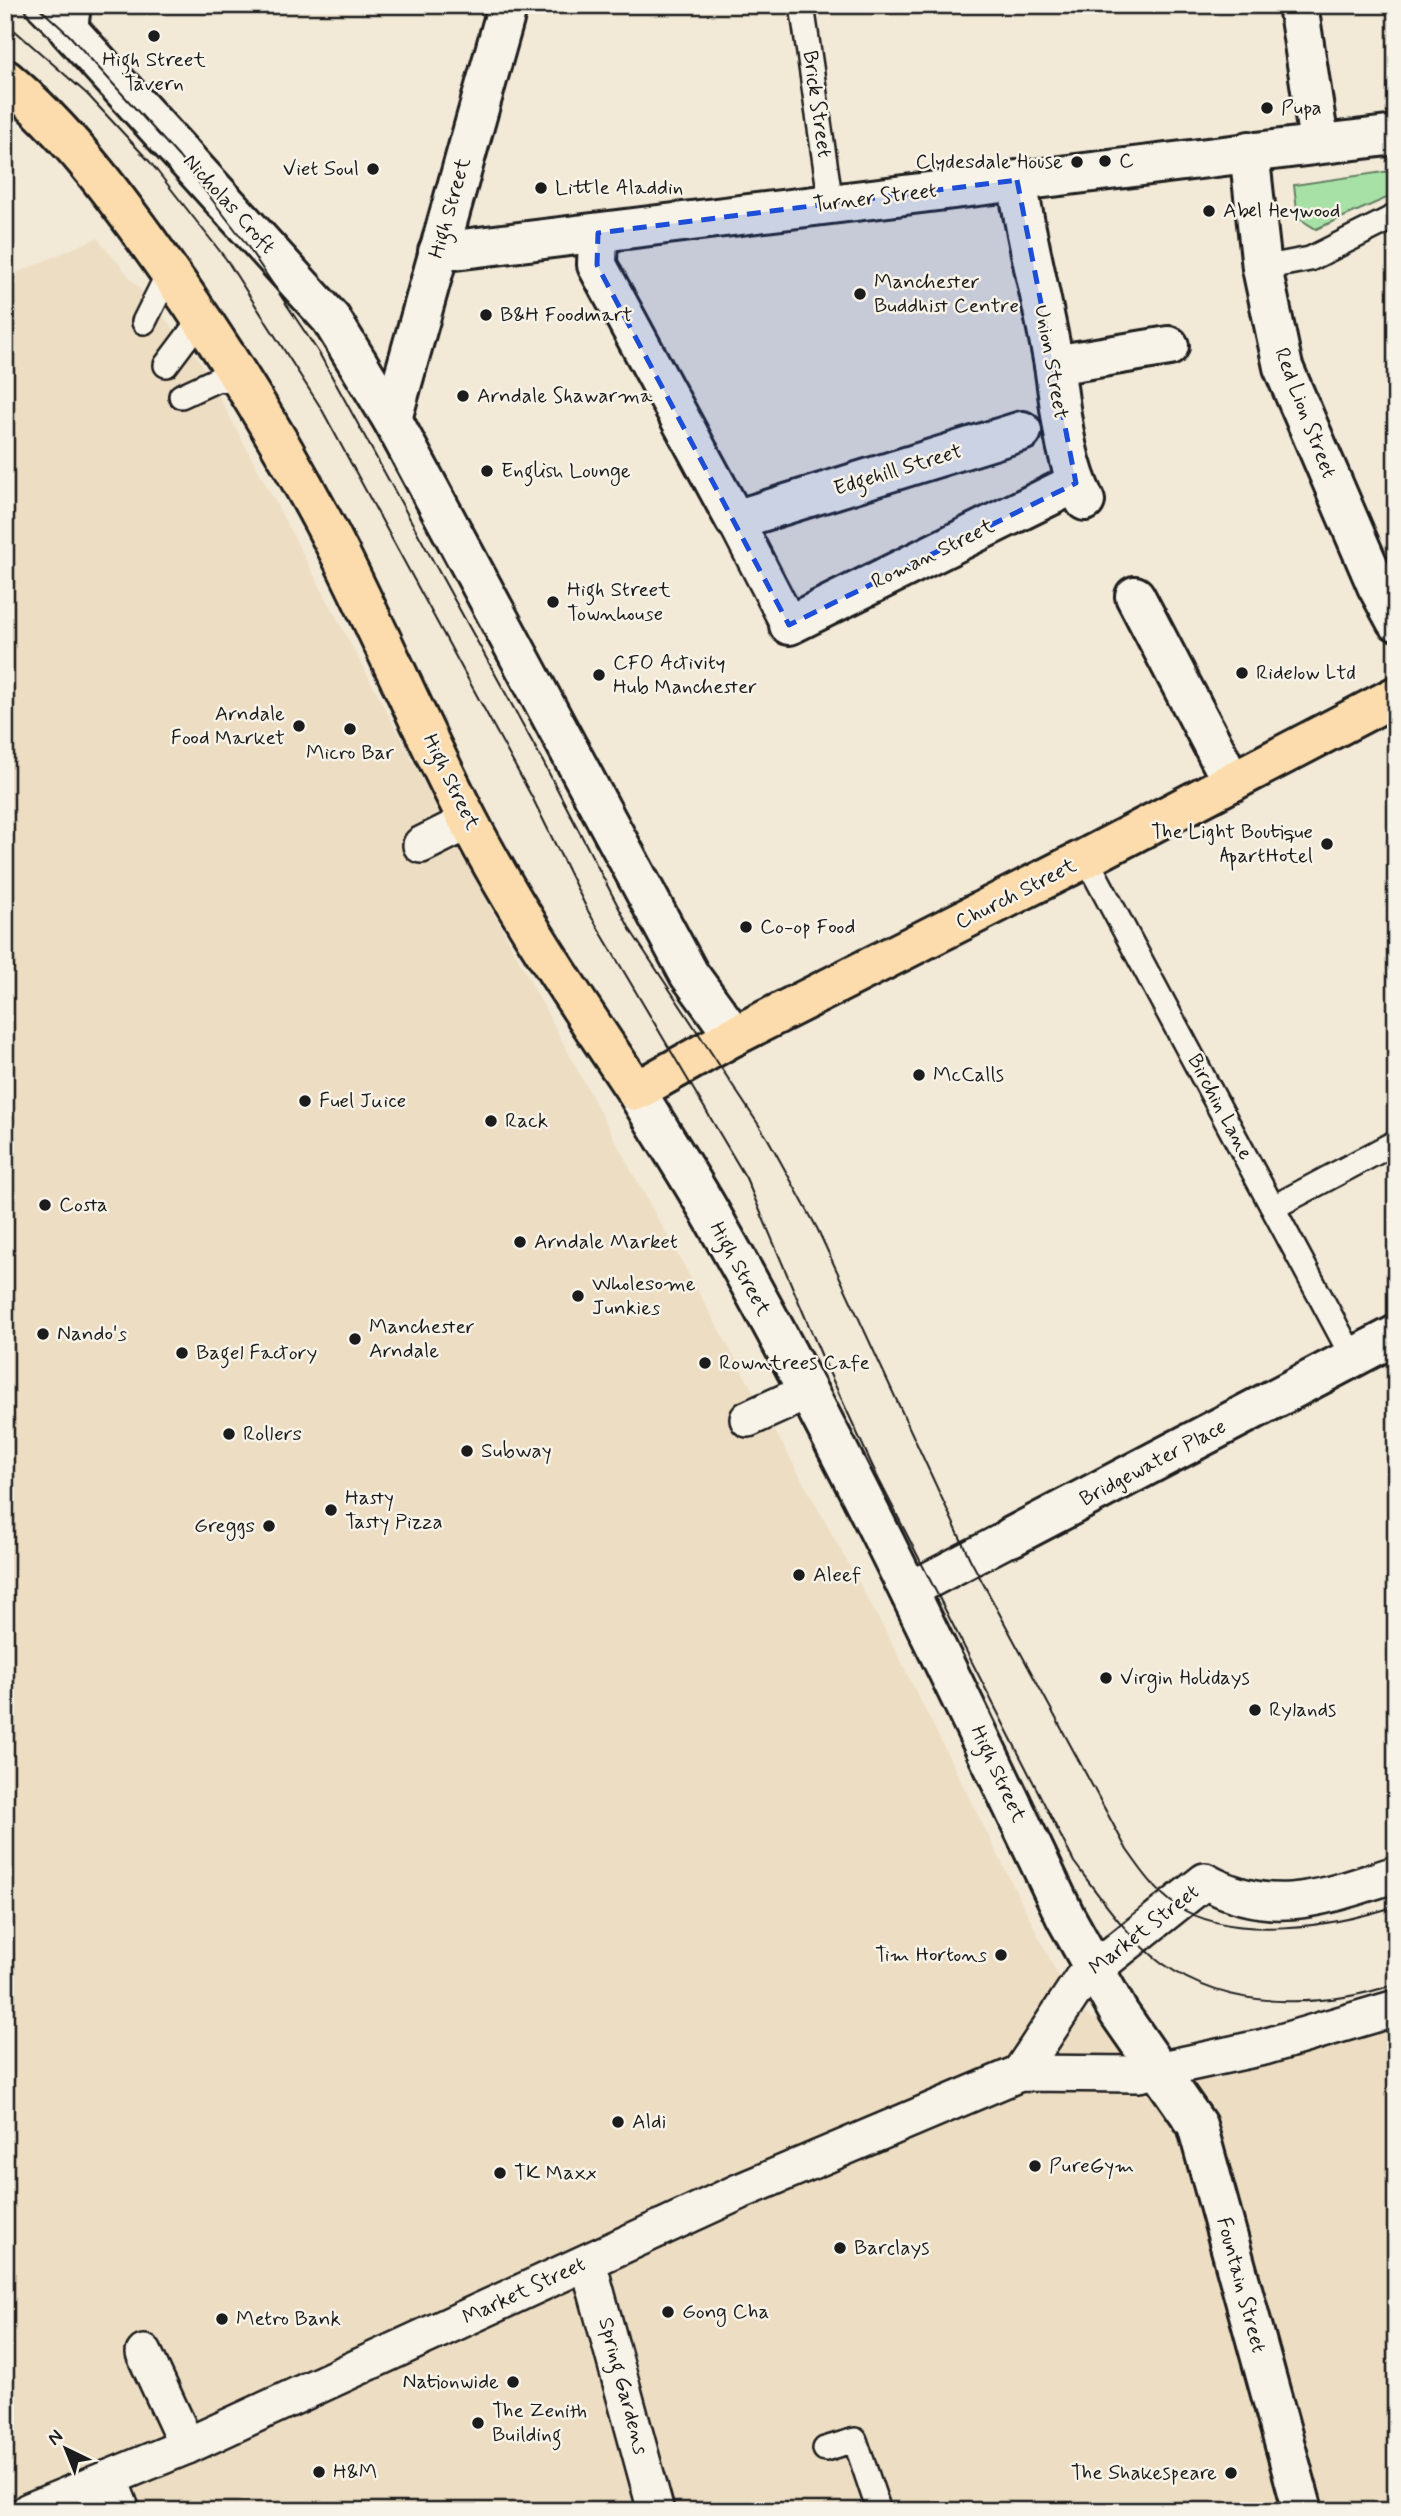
<svg xmlns="http://www.w3.org/2000/svg" width="1401" height="2516" font-family="Mynerve,sans-serif">
<rect width="100%" height="100%" fill="#f2e9d7"/>
<filter id="ink" filterUnits="userSpaceOnUse"><feTurbulence type="fractalNoise" baseFrequency=".0143" numOctaves="2"/><feDisplacementMap in="SourceGraphic" scale="14" xChannelSelector="R" yChannelSelector="G"/><feConvolveMatrix kernelMatrix="1 2 1 2 8 2 1 2 1" color-interpolation-filters="sRGB"/></filter>
<g filter="url(#ink)">
<!-- built -->
<polygon fill="#edddc3" points="97,238 200,361 626,1161 887,1634 1075,2009 1215,2080 1396,2029 1396,2511 5,2511 5,278"/>
<!-- green -->
<polygon fill="#a7e1a6" stroke="#627e61" stroke-width="2" points="1390,171 1396,194 1316,229 1298,218 1294,185"/>
<g fill="none" stroke-linecap="round" stroke-linejoin="round">
<defs>
<g id="service">
<polyline points="802,5 831,204"/>
<polyline points="1262,268 1310,259 1396,216"/>
<polyline points="144,322 169,272"/>
<polyline points="166,365 202,317"/>
<polyline points="181,396 218,379 244,383"/>
<polyline points="1086,858 1353,1358"/>
<polyline points="1274,1207 1396,1142"/>
<polyline points="825,2449 855,2440 879,2511"/>
</g>
<g id="pedestrian">
<polyline points="44,5 68,29"/>
<polyline points="735,520 789,625"/>
<polyline points="421,845 469,821"/>
<polyline points="748,1419 807,1392"/>
<polyline points="910,1590 1011,1537"/>
<path d="M 1020,2073 L 1082,1979 L 1205,1881 C 1274,1919 1326,1896 1396,1874"/>
<polyline points="588,2262 656,2511"/>
<polyline points="144,2353 187,2446"/>
<polyline points="109,2478 122,2511"/>
<polyline points="29,2511 187,2446 741,2191 1020,2073 1139,2074 1264,2047 1396,2008"/>
</g>
<g id="minor">
<polyline points="71,5 68,29 331,319 392,419 689,974 734,1036"/>
<polyline points="1298,5 1319,142"/>
<polyline points="1249,151 1262,268 1283,367 1377,586 1396,621"/>
<path d="M 1017,180 C 1027,242 1043,303 1054,365 C 1061,412 1064,459 1085,501"/>
<polyline points="598,233 597,265 735,520 1022,431"/>
<polyline points="438,252 1396,135"/>
<polyline points="1054,365 1169,346"/>
<polyline points="392,419 508,5"/>
<polyline points="1135,596 1232,782"/>
<polyline points="789,625 1076,483"/>
<polyline points="1011,1537 1396,1335"/>
</g>
<path id="tertiary" d="M 636,1091 C 664,1138 695,1184 721,1232 C 847,1455 956,1687 1066,1918 L 1119,2013 L 1197,2125 L 1303,2511"/>
<path id="primary" d="M 5,79 C 65,129 113,193 158,256 C 226,351 287,450 340,554 C 384,642 423,733 468,820 C 517,914 577,1003 636,1091 L 734,1036 L 1086,858 L 1396,696"/>
</defs>
<!-- service casing -->
<use href="#service" stroke="#1c1c1c" stroke-width="28"/>
<!-- pedestrian casing -->
<use href="#pedestrian" stroke="#1c1c1c" stroke-width="40"/>
<!-- minor casing -->
<use href="#minor" stroke="#1c1c1c" stroke-width="44"/>
<!-- tertiary casing -->
<use href="#tertiary" stroke="#1c1c1c" stroke-width="44"/>
<!-- primary casing -->
<use href="#primary" stroke="#1c1c1c" stroke-width="44"/>
<!-- service -->
<use href="#service" stroke="#f7f3e8" stroke-width="23"/>
<!-- pedestrian -->
<use href="#pedestrian" stroke="#f7f3e8" stroke-width="35"/>
<!-- minor -->
<use href="#minor" stroke="#f7f3e8" stroke-width="38"/>
<!-- tertiary -->
<use href="#tertiary" stroke="#f7f3e8" stroke-width="38"/>
<!-- primary -->
<use href="#primary" stroke="#fcdcac" stroke-width="38"/>
<!-- tram -->
<g stroke="#1c1c1c" stroke-width="2">
<path d="M 36,5 L 69,35 L 179,157 L 244,241 L 319,353 L 540,756 L 631,931 L 768,1139 L 817,1228 L 970,1559 L 1127,1850 C 1141,1870 1156,1892 1177,1906 C 1234,1943 1335,1926 1396,1906"/>
<path d="M 5,22 L 87,94 L 150,162 L 226,259 L 321,408 L 533,799 L 588,911 L 746,1178 L 823,1359 L 878,1478 L 1074,1862 C 1100,1897 1127,1937 1162,1963 C 1229,2011 1321,2009 1396,1984"/>
</g>
</g>
</g>
<!-- marked area -->
<path fill="#1d4ed8" fill-opacity="0.2" stroke="#1d4ed8" stroke-width="5" stroke-dasharray="14 9" stroke-linejoin="round" d="M 1017,180 L 1076,483 L 789,625 L 597,265 L 598,233 Z"/>
<!-- markers -->
<g fill="#1c1c1c" stroke="#f7f3e8" stroke-width="2.5">
<circle cx="154" cy="36" r="7"/>
<circle cx="1267" cy="108" r="7"/>
<circle cx="1105" cy="161" r="7"/>
<circle cx="1077" cy="162" r="7"/>
<circle cx="373" cy="169" r="7"/>
<circle cx="541" cy="188" r="7"/>
<circle cx="1209" cy="211" r="7"/>
<circle cx="860" cy="294" r="7"/>
<circle cx="486" cy="315" r="7"/>
<circle cx="463" cy="396" r="7"/>
<circle cx="487" cy="471" r="7"/>
<circle cx="553" cy="602" r="7"/>
<circle cx="1242" cy="673" r="7"/>
<circle cx="599" cy="675" r="7"/>
<circle cx="299" cy="726" r="7"/>
<circle cx="350" cy="729" r="7"/>
<circle cx="1327" cy="844" r="7"/>
<circle cx="746" cy="927" r="7"/>
<circle cx="919" cy="1075" r="7"/>
<circle cx="305" cy="1101" r="7"/>
<circle cx="491" cy="1121" r="7"/>
<circle cx="45" cy="1205" r="7"/>
<circle cx="520" cy="1242" r="7"/>
<circle cx="578" cy="1296" r="7"/>
<circle cx="43" cy="1334" r="7"/>
<circle cx="355" cy="1339" r="7"/>
<circle cx="182" cy="1353" r="7"/>
<circle cx="705" cy="1363" r="7"/>
<circle cx="229" cy="1434" r="7"/>
<circle cx="467" cy="1451" r="7"/>
<circle cx="331" cy="1510" r="7"/>
<circle cx="269" cy="1526" r="7"/>
<circle cx="799" cy="1575" r="7"/>
<circle cx="1106" cy="1678" r="7"/>
<circle cx="1255" cy="1710" r="7"/>
<circle cx="1001" cy="1955" r="7"/>
<circle cx="618" cy="2122" r="7"/>
<circle cx="1035" cy="2166" r="7"/>
<circle cx="500" cy="2173" r="7"/>
<circle cx="840" cy="2248" r="7"/>
<circle cx="668" cy="2312" r="7"/>
<circle cx="222" cy="2319" r="7"/>
<circle cx="513" cy="2382" r="7"/>
<circle cx="478" cy="2423" r="7"/>
<circle cx="319" cy="2472" r="7"/>
<circle cx="1231" cy="2473" r="7"/>
</g>
<g text-anchor="middle" dominant-baseline="central" stroke-width="5" stroke-linejoin="round" paint-order="stroke">
<!-- poi labels -->
<g font-size="21" fill="#1c1c1c" stroke="#f7f3e8" text-anchor="start">
<text x="154" y="60" text-anchor="middle">High Street<tspan x="154" dy="24">Tavern</tspan></text>
<text x="1281" y="108">Pupa</text>
<text x="1119" y="161">C</text>
<text x="1063" y="162" text-anchor="end">Clydesdale House</text>
<text x="359" y="169" text-anchor="end">Viet Soul</text>
<text x="555" y="188">Little Aladdin</text>
<text x="1223" y="211">Abel Heywood</text>
<text x="874" y="282">Manchester<tspan x="874" dy="24">Buddhist Centre</tspan></text>
<text x="500" y="315">B&amp;H Foodmart</text>
<text x="477" y="396">Arndale Shawarma</text>
<text x="501" y="471">English Lounge</text>
<text x="567" y="590">High Street<tspan x="567" dy="24">Townhouse</tspan></text>
<text x="613" y="663">CFO Activity<tspan x="613" dy="24">Hub Manchester</tspan></text>
<text x="1256" y="673">Ridelow Ltd</text>
<text x="285" y="714" text-anchor="end">Arndale<tspan x="285" dy="24">Food Market</tspan></text>
<text x="350" y="753" text-anchor="middle">Micro Bar</text>
<text x="1313" y="832" text-anchor="end">The Light Boutique<tspan x="1313" dy="24">ApartHotel</tspan></text>
<text x="760" y="927">Co-op Food</text>
<text x="933" y="1075">McCalls</text>
<text x="319" y="1101">Fuel Juice</text>
<text x="505" y="1121">Rack</text>
<text x="59" y="1205">Costa</text>
<text x="534" y="1242">Arndale Market</text>
<text x="592" y="1284">Wholesome<tspan x="592" dy="24">Junkies</tspan></text>
<text x="369" y="1327">Manchester<tspan x="369" dy="24">Arndale</tspan></text>
<text x="57" y="1334">Nando's</text>
<text x="196" y="1353">Bagel Factory</text>
<text x="719" y="1363">Rowntrees Cafe</text>
<text x="243" y="1434">Rollers</text>
<text x="481" y="1451">Subway</text>
<text x="345" y="1498">Hasty<tspan x="345" dy="24">Tasty Pizza</tspan></text>
<text x="255" y="1526" text-anchor="end">Greggs</text>
<text x="813" y="1575">Aleef</text>
<text x="1120" y="1678">Virgin Holidays</text>
<text x="1269" y="1710">Rylands</text>
<text x="987" y="1955" text-anchor="end">Tim Hortons</text>
<text x="632" y="2122">Aldi</text>
<text x="1049" y="2166">PureGym</text>
<text x="514" y="2173">TK Maxx</text>
<text x="854" y="2248">Barclays</text>
<text x="682" y="2312">Gong Cha</text>
<text x="236" y="2319">Metro Bank</text>
<text x="499" y="2382" text-anchor="end">Nationwide</text>
<text x="492" y="2411">The Zenith<tspan x="492" dy="24">Building</tspan></text>
<text x="333" y="2472">H&amp;M</text>
<text x="1217" y="2473" text-anchor="end">The Shakespeare</text>
</g>
<!-- street labels -->
<g font-size="21" fill="#1c1c1c" stroke="#f7f3e8">
<text transform="translate(817 104) rotate(82)">Brick Street</text>
<text transform="translate(875 198) rotate(-7)">Turner Street</text>
<text transform="translate(229 204) rotate(48)">Nicholas Croft</text>
<text transform="translate(450 208) rotate(-74)">High Street</text>
<text transform="translate(1051 362) rotate(80)">Union Street</text>
<text transform="translate(1305 413) rotate(69)">Red Lion Street</text>
<text transform="translate(898 470) rotate(-17)">Edgehill Street</text>
<text transform="translate(933 554) rotate(-26)">Roman Street</text>
<text transform="translate(451 782) rotate(64)">High Street</text>
<text transform="translate(1016 894) rotate(-27)">Church Street</text>
<text transform="translate(1220 1107) rotate(62)">Birchin Lane</text>
<text transform="translate(740 1269) rotate(61)">High Street</text>
<text transform="translate(1153 1463) rotate(-28)">Bridgewater Place</text>
<text transform="translate(998 1774) rotate(65)">High Street</text>
<text transform="translate(1144 1930) rotate(-38)">Market Street</text>
<text transform="translate(1241 2285) rotate(75)">Fountain Street</text>
<text transform="translate(524 2291) rotate(-25)">Market Street</text>
<text transform="translate(623 2386) rotate(75)">Spring Gardens</text>
</g>
</g>
<!-- margin -->
<rect width="1401" height="2516" fill="none" stroke="#f7f3e8" stroke-width="28"/>
<rect x="14" y="14" width="1373" height="2488" fill="none" stroke="#1c1c1c" stroke-width="2.5" filter="url(#ink)"/>
<!-- north arrow -->
<g transform="translate(66 2449) rotate(317)" stroke="#f7f3e8" stroke-width="5" paint-order="stroke">
<path d="M0-5L12 26L0 18L-12 26Z" fill="#1c1c1c"/>
<text y="-10" font-size="19" font-weight="bold" text-anchor="middle" fill="#1c1c1c">N</text>
</g>
</svg>
